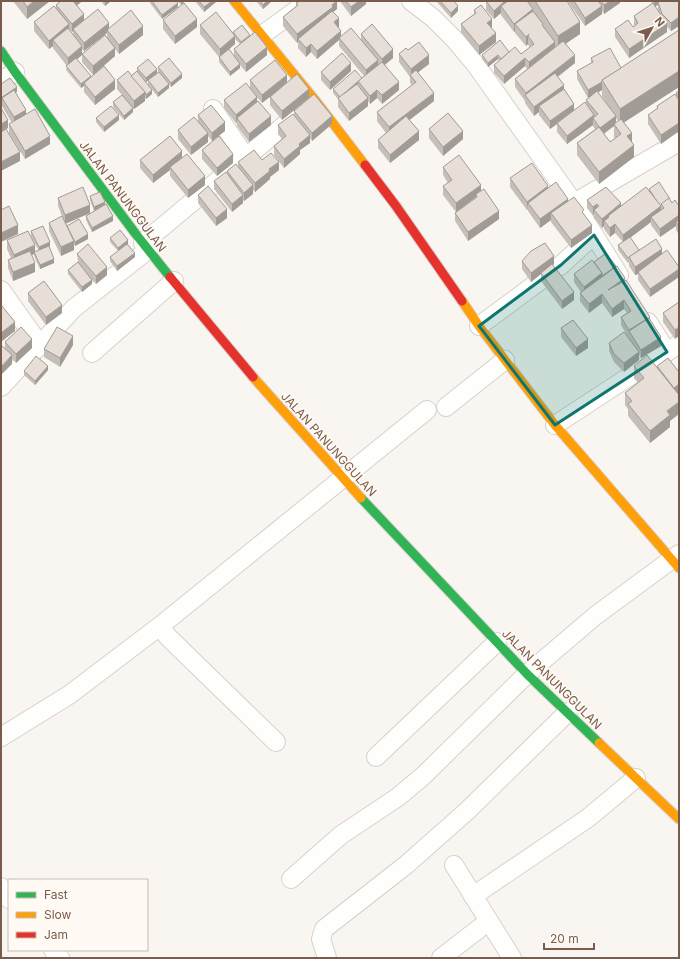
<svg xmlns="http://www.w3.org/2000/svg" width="680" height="959" font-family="Inter,sans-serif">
<rect width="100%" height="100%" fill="#f9f5f0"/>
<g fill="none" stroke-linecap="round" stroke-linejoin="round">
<defs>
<g id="street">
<polyline points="411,1 433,18 455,40 476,65 574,203 619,275"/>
<polyline points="262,35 309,1"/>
<polyline points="1,81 15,72"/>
<polyline points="213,109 245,156"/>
<polyline points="574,203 679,142"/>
<polyline points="143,243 298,114"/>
<polyline points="1,290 40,345"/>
<polyline points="648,322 667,352"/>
<polyline points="479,326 561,265 594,235"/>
<polyline points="92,353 174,281"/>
<polyline points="1,387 74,308 148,250"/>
<polyline points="446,407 505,360"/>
<polyline points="555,425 679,344"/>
<polyline points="160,626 168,637 276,742"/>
<polyline points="1,737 69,695 160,626 427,410"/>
<polyline points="376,757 497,642"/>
<polyline points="454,865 512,958"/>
<polyline points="291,879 341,835 398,797 423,776 527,674 595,616 679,554"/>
<polyline points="1,887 9,899"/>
<polyline points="473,896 588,818 636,778"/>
<polyline points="53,950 60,958"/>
<polyline points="327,958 321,939 324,929 406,865 467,811 568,712"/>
<polyline points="441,958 489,921"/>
</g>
<g id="fast">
<polyline points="1,51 15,72 135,233 170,277"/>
<polyline points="361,498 527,674 599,743"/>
</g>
<g id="slow">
<polyline points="234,1 315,100 365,165"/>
<polyline points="462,301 479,326 555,425 679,568"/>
<polyline points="253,377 361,498"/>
<polyline points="599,743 679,819"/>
</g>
<g id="jam">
<polyline points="365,165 396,206 462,301"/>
<polyline points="170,277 253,377"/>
</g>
</defs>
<!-- street casing -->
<use href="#street" stroke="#d7d1cb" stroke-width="20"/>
<!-- fast casing -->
<use href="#fast" stroke="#d9d2cb" stroke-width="11"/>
<!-- slow casing -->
<use href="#slow" stroke="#d9d2cb" stroke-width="11"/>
<!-- jam casing -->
<use href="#jam" stroke="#d9d2cb" stroke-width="11"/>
<!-- street -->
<use href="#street" stroke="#fefefd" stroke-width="18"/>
<!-- fast -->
<use href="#fast" stroke="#30b455" stroke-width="9"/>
<!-- slow -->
<use href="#slow" stroke="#ff9f0a" stroke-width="9"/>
<!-- jam -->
<use href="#jam" stroke="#e5322d" stroke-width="9"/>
</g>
<!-- wall -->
<g fill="#c6bfb9" fill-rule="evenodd">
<polygon points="13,1 50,1 27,19"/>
<path d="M 61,1 L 82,1 L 77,6 L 84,21 L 109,28 L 143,35 L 119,54 L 115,49 L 115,56 L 93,75 L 82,62 L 82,55 L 77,59 L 91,78 L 115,89 L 95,105 L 84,92 L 84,86 L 81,88 L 66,70 L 67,66 L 53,48 L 53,46 L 49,49 L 34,31 L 34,22 L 56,8 L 56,5 ZM 69,29 L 72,32 L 73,31 L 73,35 L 69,30 ZM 107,33 L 107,37 L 82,54 L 82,49 L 84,51 Z"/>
<polygon points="101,1 111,1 105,6"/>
<polygon points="150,1 177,1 178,7 162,19 150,3"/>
<polygon points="178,1 185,1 181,5"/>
<polygon points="195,1 216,1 216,2 204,12"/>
<polygon points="256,1 272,1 263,9"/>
<polygon points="340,1 366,1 366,4 351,16"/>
<polygon points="436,1 454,1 458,11 451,18"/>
<path d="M 486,1 L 567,1 L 580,34 L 566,43 L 575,63 L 558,77 L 574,110 L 586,104 L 586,100 L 588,98 L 577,79 L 577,71 L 591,63 L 591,58 L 621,68 L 679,30 L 679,87 L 624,122 L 632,142 L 634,157 L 599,184 L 577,155 L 577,143 L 595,129 L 593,126 L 593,125 L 567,144 L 557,132 L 557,124 L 550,129 L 539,115 L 539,112 L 534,116 L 525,103 L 525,101 L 515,87 L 515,79 L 527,69 L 525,66 L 504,84 L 494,73 L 494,65 L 499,61 L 498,59 L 488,67 L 482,59 L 482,55 L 509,52 L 521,54 L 530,47 L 528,45 L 528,44 L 526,46 L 515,33 L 515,31 L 514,32 L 501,15 L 501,13 L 494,19 L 486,10 ZM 602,90 L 602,96 L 609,107 L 598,93 ZM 616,118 L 618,121 L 616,123 ZM 614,126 L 614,137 L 615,139 L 610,142 L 604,134 Z"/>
<polygon points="569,1 620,1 620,3 604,14 602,11 602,14 585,26 569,3"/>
<path d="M 651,1 L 679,1 L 679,26 L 671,31 L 667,27 L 667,32 L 629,58 L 615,37 L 615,29 L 633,27 L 634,26 L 634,16 L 652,4 ZM 658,5 L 658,10 L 655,6 Z"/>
<polygon points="296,3 337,9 333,12 339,27 338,27 341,37 361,40 361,34 393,58 385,65 399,90 382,104 377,98 370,104 368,101 368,106 349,121 338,107 338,99 333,93 333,89 362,78 364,76 339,46 339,40 317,59 311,52 306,57 298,48 298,42 297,43 283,26 283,17 296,6"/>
<polygon points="474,10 492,27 491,28 496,42 479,55 461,32 461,24 474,14"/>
<polygon points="163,20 197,27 175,44 163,29"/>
<path d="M 200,25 L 233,34 L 233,32 L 250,36 L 267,55 L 246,72 L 240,65 L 240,68 L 230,76 L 219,62 L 219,57 L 200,34 ZM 235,39 L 240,44 L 234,49 L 234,56 L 229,49 L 235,44 Z"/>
<polygon points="408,50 429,64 418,72 434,101 409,120 419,140 390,163 378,148 378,140 386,133 377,121 377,112 412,85 410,83 410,77 399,62 399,54"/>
<polygon points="158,67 182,78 171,87 158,72"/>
<polygon points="137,68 157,74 146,82 152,94 146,99 145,98 145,101 134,109 133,109 133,112 124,120 113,107 113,102 122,95 117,89 117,80 131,76 137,71"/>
<polygon points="351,71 330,90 321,80 321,72"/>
<polygon points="148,80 169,88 158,97 148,85"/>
<polygon points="250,80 287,83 309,98 282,120 270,105 270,97 262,103 257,97 257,102 271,125 249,142 237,126 237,122 236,123 224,108 224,100 250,88"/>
<polygon points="1,84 17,92 15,93 26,115 50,144 25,159 9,133 9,124 12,123 2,106"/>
<polygon points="679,91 679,131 661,144 648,124 648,115 657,109 657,106 676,96 676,93"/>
<polygon points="294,111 332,124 312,141 310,138 310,143 300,150 300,154 284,168 274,155 274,146 282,139 278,134 278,125 294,115"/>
<polygon points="198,115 225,131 212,141 208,136 208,142 191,155 178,139 178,130 198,121"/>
<polygon points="96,118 119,120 104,132 96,122"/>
<polygon points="429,129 463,139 443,156 429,138"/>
<polygon points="202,150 233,163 217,176 202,159"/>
<polygon points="182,157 205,185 188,198 170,176 170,170 153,183 140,168 140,160"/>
<polygon points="262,160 279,170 270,177 270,179 255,192 253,190 253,194 244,201 243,200 243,203 232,212 214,189 214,181 227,173 227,171 238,166 238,162"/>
<path d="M 443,167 L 481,191 L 499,219 L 468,241 L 455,221 L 455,213 L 456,212 L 443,195 L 443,186 L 448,183 L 443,175 ZM 476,197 L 476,198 L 456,212 Z"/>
<polygon points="510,178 548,188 568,201 584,214 592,233 571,248 551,222 551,220 540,228 528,211 528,210 527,210 510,187"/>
<polygon points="649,189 670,200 672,203 679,206 679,235 676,230 676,226 660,237 651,225 651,222 630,238 639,250 656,239 650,297 638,280 638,274 635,275 629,266 629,262 628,263 618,250 618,245 623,242 615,233 610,237 604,229 604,226 602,228 594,218 594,214 593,215 587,208 587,200 621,206 649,191"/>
<polygon points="198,195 227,218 216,226 198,203"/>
<polygon points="90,196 105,205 113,221 92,232 86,220 86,216 94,211 90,200"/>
<polygon points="58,198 90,213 65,224 67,226 88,239 75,246 74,244 74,250 61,256 49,231 49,223 64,221 58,206"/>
<polygon points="31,231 50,246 49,246 54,263 40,269 34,256 34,254 32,255 35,272 13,281 8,268 8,260 11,258 7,249 7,240 35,252 39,251 31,236"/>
<polygon points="110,238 128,244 135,257 117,271 110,261 110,257 118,251 110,242"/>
<polygon points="77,254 107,275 96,284 91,279 92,284 82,292 68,274 68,270 78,262"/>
<polygon points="522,261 554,264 553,265 574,300 562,309 541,281 541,274 531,282 522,269"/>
<polygon points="594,262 625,280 650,319 661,346 641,358 639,355 639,360 624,372 614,362 609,351 609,343 628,337 621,325 621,317 627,313 624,309 612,317 602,303 589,313 580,301 580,293 581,292 574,282 574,274"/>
<polygon points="28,293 62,313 46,325 28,301"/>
<polygon points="679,302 675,339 663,322 663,313"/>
<polygon points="561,328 588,348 576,356 561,337"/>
<polygon points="5,342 32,348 16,363 12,359 12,364 5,348"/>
<polygon points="73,345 60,367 44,357 44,349"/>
<polygon points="679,364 679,392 677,394 670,421 670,427 650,443 628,416 628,409 625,405 625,393 638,383 634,378 634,366 657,368 657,366 678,370 678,365"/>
<polygon points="48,370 35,385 24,375 24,371"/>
</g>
<!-- shaded-wall -->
<g fill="#a19b96">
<polygon points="34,1 50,1 27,19 27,7"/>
<polygon points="74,1 82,1 74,8"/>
<polygon points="105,1 111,1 105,6"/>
<polygon points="181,1 185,1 181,5"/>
<polygon points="212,1 216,1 216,2 204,12 204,7"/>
<polygon points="267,1 272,1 263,9 263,5"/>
<polygon points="337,1 337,9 298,39 298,42 297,43 297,34"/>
<polygon points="359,1 366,1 366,4 351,16 351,7"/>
<polygon points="505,1 515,1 501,6 501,13 494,19 494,11"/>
<polygon points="610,1 620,1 620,3 604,14 604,5"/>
<polygon points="654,1 664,1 658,2 658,5 654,7"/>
<polygon points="178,3 178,7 162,19 162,15"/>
<polygon points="458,6 458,11 451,18 451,13"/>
<polygon points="602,6 602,14 585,26 585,18"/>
<polygon points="533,9 533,17 515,24 515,31 514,32 514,24"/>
<polygon points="84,14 84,23 73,29 73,31 72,32 72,24"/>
<polygon points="679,17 679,26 671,31 671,23"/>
<polygon points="339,18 339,27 334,31 334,22"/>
<polygon points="197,19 197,27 175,44 175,36"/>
<polygon points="492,19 492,27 487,31 487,23"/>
<polygon points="580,22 580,34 558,49 558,36"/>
<polygon points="109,23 109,31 107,30 107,33 84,51 84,43"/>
<polygon points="69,24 69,33 53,40 53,46 49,49 49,41"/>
<polygon points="667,24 667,32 629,58 629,49"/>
<polygon points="143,26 143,35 119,54 119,45"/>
<polygon points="341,31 341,39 339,38 339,40 317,59 317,51"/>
<polygon points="496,33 496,42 479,55 479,46"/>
<polygon points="529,34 528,36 528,44 526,46 526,37"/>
<polygon points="235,36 235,44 220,57 220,49"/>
<polygon points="555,42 555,50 529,71 529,62"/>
<polygon points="311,44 311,52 306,57 306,48"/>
<polygon points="82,46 82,55 68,67 68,58"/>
<polygon points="267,47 267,55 246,72 246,64"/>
<polygon points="115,48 115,56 93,75 93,66"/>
<polygon points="393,49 393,58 382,67 382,59"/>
<polygon points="429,55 429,64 412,77 411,76 411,69"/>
<polygon points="498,55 498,59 488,67 488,63"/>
<polygon points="575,55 575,63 528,99 526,96 526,93"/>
<polygon points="525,58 525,66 504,84 504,76"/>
<polygon points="378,60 378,68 366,78 366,70"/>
<polygon points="351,63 351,71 330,90 330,82"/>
<polygon points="240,64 240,68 230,76 230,72"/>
<polygon points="157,69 157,74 146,82 146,78"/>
<polygon points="679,71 679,87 620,125 620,109"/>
<polygon points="182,74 182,78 171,87 171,83"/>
<polygon points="287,75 287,83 262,103 262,95"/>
<polygon points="91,76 91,80 84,83 84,86 81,88 81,84"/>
<polygon points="115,80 115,89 95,105 95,97"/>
<polygon points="358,81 358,85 340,101 340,97"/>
<polygon points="399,82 399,90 382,104 382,95"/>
<polygon points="602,82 602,90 588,98 588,90"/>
<polygon points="169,84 169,88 158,97 158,93"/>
<polygon points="564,85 564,94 539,106 539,112 534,116 534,107"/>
<polygon points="17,87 17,92 3,101 2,98 2,102 1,102 1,98"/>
<polygon points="309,89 309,98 282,120 282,111"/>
<polygon points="152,90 152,94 146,99 146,95"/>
<polygon points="377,90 377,98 370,104 370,96"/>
<polygon points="145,92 145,101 134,109 134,101"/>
<polygon points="434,93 434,101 389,136 389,127"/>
<polygon points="257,97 257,105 237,118 237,122 236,123 236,115"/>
<polygon points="368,98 368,106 349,121 349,113"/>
<polygon points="574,104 574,112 550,129 550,121"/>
<polygon points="133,108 133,112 124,120 124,116"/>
<polygon points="26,110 26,118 14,126 14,117"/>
<polygon points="119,115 119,120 104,132 104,127"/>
<polygon points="594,115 594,120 593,118 593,125 567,144 567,136"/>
<polygon points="271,116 271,125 249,142 249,134"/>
<polygon points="332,116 332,124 312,141 312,133"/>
<polygon points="616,116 616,124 614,124 614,126 600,136 600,128"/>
<polygon points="8,120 8,128 1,132 1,124"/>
<polygon points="225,122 225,131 212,141 212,133"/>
<polygon points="679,123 679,131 661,144 661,135"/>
<polygon points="419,131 419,140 390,163 390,155"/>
<polygon points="463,131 463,139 443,156 443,147"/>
<polygon points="208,133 208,142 191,155 191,147"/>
<polygon points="632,133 632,145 627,136"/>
<polygon points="310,135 310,143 300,150 300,154 284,168 284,159 299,144"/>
<polygon points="50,136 50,144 25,159 25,151"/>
<polygon points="634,145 634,157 599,184 599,172"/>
<polygon points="182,151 182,160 170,167 170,170 153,183 153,175"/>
<polygon points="20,152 20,161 1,171 1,162"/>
<polygon points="233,154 233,163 217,176 217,168"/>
<polygon points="279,162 279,170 270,177 270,179 255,192 255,183 269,169"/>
<polygon points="205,176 205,185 188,198 188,190"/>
<polygon points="253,185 253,194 244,201 244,193"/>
<polygon points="481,185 481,193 476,194 476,197 456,212 456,203"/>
<polygon points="548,186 548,195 528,203 527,210 527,202"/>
<polygon points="243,195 243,203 232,212 232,204"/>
<polygon points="568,199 568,207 551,213 551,220 540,228 540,219"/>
<polygon points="105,202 105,207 94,211 94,207"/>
<polygon points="621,203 621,212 609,217 608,216 608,222 604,221 604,226 602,228 602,219"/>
<polygon points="597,204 597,212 594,210 594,214 593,215 593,207"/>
<polygon points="90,205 90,213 65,224 65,215"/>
<polygon points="661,205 661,215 651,217 651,222 623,243 623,235"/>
<polygon points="227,209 227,218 216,226 216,218"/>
<polygon points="499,211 499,219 468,241 468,232"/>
<polygon points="679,215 679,224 676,222 676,226 660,237 660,229"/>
<polygon points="113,216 113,221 92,232 92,228"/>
<polygon points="615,224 615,233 610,237 610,228"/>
<polygon points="18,225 18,234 1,242 1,233"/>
<polygon points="592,225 592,233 571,248 571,240"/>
<polygon points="88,234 88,239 75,246 75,242"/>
<polygon points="128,240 128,244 118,252 118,248"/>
<polygon points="74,241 74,250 61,256 61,247"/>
<polygon points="50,242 50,246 39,251 39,247"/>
<polygon points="35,245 35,254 34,252 34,254 14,264 14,255"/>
<polygon points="662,249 662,257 638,272 638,274 635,275 635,267"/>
<polygon points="135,253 135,257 117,271 117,266"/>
<polygon points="554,256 554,264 542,274 541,273 541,274 531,282 531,273"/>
<polygon points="54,259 54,263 40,269 40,265"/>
<polygon points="35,263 35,272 13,281 13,272"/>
<polygon points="616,266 584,295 584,287 602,273"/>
<polygon points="107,267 107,275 96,284 96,276"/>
<polygon points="679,269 679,277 650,297 650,289"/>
<polygon points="625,278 625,286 608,290"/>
<polygon points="92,280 92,284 82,292 82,287"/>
<polygon points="574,292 574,300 562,309 562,301"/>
<polygon points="602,294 602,303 589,313 589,304"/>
<polygon points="624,300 624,309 612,317 612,309"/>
<polygon points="62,305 62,313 46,325 46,317"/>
<polygon points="650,317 650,325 629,331 629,338 629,330"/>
<polygon points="15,322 15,331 1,342 1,333"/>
<polygon points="679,327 679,336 675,339 675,330"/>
<polygon points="73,336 73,345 60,367 60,358"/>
<polygon points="661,337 661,346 641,358 641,350"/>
<polygon points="32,339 32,348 16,363 16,354"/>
<polygon points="588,339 588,348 576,356 576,348"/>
<polygon points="639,352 639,360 624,372 624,363"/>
<polygon points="12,355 12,364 1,375 1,367"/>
<polygon points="48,366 48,370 35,385 35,381"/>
<polygon points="679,384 679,392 674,396 674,388"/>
<polygon points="679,402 679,414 670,421 670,427 650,443 650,431 667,411"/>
</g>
<!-- building -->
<g fill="#e6ded7" stroke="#a19b96">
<polygon points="23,1 34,1 27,7"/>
<polygon points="61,1 73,1 84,14 72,24 56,5"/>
<polygon points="152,1 177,1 178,3 162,15"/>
<polygon points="199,1 212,1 204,7"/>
<polygon points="260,1 267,1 263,5"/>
<polygon points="300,1 336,1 332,5 333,7 297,34 283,17 298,5 296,3"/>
<polygon points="346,1 359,1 351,7"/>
<polygon points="440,1 454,1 458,6 451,13"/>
<polygon points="486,1 505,1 494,11"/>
<polygon points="508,1 527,1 533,9 514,24 501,6"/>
<polygon points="535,1 567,1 580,22 558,36"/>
<polygon points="574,1 598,1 602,6 585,18"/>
<polygon points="601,1 610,1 604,5"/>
<polygon points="659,1 679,1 679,17 671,23 662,14 658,2"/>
<polygon points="184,3 197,19 175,36 163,20"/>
<polygon points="653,3 667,24 629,49 615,29 628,20 633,27 638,23 634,16"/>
<polygon points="481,5 492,19 487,23 496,33 479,46 461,24 476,13 474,10"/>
<polygon points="54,6 69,24 49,41 34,22"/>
<polygon points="98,9 109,23 84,43 73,29"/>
<polygon points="131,10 143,26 119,45 107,30"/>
<polygon points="332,11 339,18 334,22 341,31 317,51 311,44 306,48 298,39"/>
<polygon points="533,11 543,24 542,25 555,42 529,62 525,58 504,76 494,65 515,47 521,54 534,44 528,36 529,34 526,37 515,24"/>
<polygon points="216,12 235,36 220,49 200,25"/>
<polygon points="372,24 393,49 382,59 361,34"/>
<polygon points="242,25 250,35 241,42 233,32"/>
<polygon points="68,28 82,46 68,58 53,40"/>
<polygon points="351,28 378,60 366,70 339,38"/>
<polygon points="679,30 679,71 620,109 602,80"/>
<polygon points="255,32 267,47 246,64 234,49"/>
<polygon points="105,35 115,48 93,66 82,54"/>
<polygon points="500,40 509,52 501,59 498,55 488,63 482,55"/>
<polygon points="563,41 575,55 526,93 515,79"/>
<polygon points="419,42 429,55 411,69 399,54 406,48 408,50"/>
<polygon points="610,48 621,68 602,80 602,82 588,90 577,71 593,62 591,58"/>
<polygon points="229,49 240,64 230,72 219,57"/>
<polygon points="342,53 351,63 330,82 321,72"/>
<polygon points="76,58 91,76 81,84 66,66"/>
<polygon points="169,58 182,74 171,83 158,67"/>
<polygon points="148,59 157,69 146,78 137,68"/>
<polygon points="275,60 287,75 262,95 250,80"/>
<polygon points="382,62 399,82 382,95 377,90 370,96 358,81"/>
<polygon points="104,66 115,80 95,97 84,83"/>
<polygon points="355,70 362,78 340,97 333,89"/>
<polygon points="416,70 434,93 389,127 377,112 416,82 410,75"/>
<polygon points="128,71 145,92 134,101 117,80"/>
<polygon points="137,71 152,90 146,95 145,92 131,76"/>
<polygon points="159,72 169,84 158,93 148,80"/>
<polygon points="555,73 564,85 534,107 525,95"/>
<polygon points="297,74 309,89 282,111 270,97"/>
<polygon points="10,78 17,87 1,98 1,84"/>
<polygon points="246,83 257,97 236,115 224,100"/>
<polygon points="357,84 368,98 349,113 338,98"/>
<polygon points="564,89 574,104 550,121 539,106"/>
<polygon points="14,90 26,110 14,117 2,98"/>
<polygon points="597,91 616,116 600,128 593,118 598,114 586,100"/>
<polygon points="679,91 679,96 676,93"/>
<polygon points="314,94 332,116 312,133 294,111"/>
<polygon points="675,94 679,100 679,123 661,135 648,115 658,108 657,106"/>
<polygon points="122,95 133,108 124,116 113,102"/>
<polygon points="258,101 271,116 249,134 237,118"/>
<polygon points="585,102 594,115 567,136 557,123"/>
<polygon points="211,105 225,122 212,133 198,115"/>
<polygon points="111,106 119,115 104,127 96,118"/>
<polygon points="1,108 8,120 1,124"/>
<polygon points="35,109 50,136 25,151 9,124"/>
<polygon points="448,113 463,131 443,147 429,129"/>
<polygon points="293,114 310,135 299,144 300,146 284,159 274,146 286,136 278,125"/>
<polygon points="406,116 419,131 390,155 378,140"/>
<polygon points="194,117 208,133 191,147 178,130"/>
<polygon points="621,119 632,133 627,136 634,145 599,172 577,143 599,127 610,142 621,134 614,124"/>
<polygon points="6,129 20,152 1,162 1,132"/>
<polygon points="170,136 182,151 153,175 140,160"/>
<polygon points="219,136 233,154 217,168 202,150"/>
<polygon points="254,150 262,160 271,153 279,162 269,169 270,171 255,183 238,162"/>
<polygon points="187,154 205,176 188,190 170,167"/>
<polygon points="459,155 481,185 456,203 443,186 452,180 443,167"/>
<polygon points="532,163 548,186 527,202 510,178"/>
<polygon points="236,164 253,185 244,193 227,171"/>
<polygon points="226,172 243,195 232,204 214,181"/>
<polygon points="556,182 568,199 540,219 528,203"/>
<polygon points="659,182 670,199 669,199 669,198 660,206 649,189"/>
<polygon points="208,186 227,209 216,218 198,195"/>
<polygon points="83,187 90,205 65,215 58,198"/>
<polygon points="606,187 621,203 602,219 594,210 599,206 597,204 593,207 587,200"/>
<polygon points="646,187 661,206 623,235 615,224 610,228 604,221 609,217 608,216"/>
<polygon points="484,189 499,211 468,232 455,213 477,197 476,194"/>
<polygon points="100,192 105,202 94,207 90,196"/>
<polygon points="574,197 584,210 582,212 592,225 571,240 551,213"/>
<polygon points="669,198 672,203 675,200 679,206 679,215 660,229 651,217 664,208 661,204"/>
<polygon points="106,204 113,216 92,228 86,216"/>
<polygon points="9,206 18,225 1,233 1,210"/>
<polygon points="62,216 74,241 61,247 49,223"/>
<polygon points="79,219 88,234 75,242 67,226"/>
<polygon points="679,220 679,226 676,222"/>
<polygon points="43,226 50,242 39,247 31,231"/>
<polygon points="120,230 128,240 118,248 110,238"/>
<polygon points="28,231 35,245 14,255 7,240"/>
<polygon points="630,237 639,250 628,258 618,245"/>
<polygon points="656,239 662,249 635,267 629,257"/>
<polygon points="545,243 554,256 531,273 522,261 531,251"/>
<polygon points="88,244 107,267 96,276 77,254"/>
<polygon points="127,244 135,253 117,266 110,257"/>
<polygon points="49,246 54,259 40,265 34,252"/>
<polygon points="667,250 679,267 679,269 650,289 638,272"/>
<polygon points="30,251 35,263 13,272 8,260"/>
<polygon points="606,253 616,266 602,276 602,273 594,262"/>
<polygon points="592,260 602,273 584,287 574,274"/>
<polygon points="78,262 92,280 82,287 68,270"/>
<polygon points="552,264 574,292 562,301 541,273"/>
<polygon points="617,266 625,278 608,290 626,280 650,317 629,330 621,317 631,311 624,300 612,309 602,294 589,304 580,293"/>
<polygon points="44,281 62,305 46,317 28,293"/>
<polygon points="679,302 679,327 675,330 663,313"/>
<polygon points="2,306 15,322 1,333 1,307"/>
<polygon points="649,318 661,337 641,350 629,331"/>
<polygon points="573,320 588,339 576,348 561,328"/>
<polygon points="21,327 32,339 16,354 5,342"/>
<polygon points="57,327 73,336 60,358 44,349"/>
<polygon points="624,332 639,352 624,363 614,354 609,343"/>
<polygon points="1,345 12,355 1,367"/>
<polygon points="647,355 679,395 679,402 667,411 670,415 650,431 628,404 632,401 625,393 644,378 634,366"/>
<polygon points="36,356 48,366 35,381 24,371"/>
<polygon points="668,358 679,372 679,384 674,388 657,366"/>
</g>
<!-- marked area -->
<path fill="#0f766e" fill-opacity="0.2" stroke="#0f766e" stroke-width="3" stroke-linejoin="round" d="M 594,235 L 667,352 L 555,425 L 479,326 L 561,265 Z"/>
<g text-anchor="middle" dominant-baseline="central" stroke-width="3.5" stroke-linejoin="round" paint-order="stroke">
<!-- street labels -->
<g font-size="12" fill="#7a5c4d" stroke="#fffaf3">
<text transform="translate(123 196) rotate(53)">JALAN PANUNGGULAN</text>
<text transform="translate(329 444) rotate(48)">JALAN PANUNGGULAN</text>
<text transform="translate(552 679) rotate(45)">JALAN PANUNGGULAN</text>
</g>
</g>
<!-- border -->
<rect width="680" height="959" fill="none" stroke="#7a5c4d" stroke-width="4"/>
<!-- legend -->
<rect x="8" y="879" width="140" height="72" fill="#fffaf3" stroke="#cabbb1"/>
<rect x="16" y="892" width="20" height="6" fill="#30b455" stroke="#cabbb1"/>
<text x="44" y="899" font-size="12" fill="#7a5c4d">Fast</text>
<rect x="16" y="912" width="20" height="6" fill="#ff9f0a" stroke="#cabbb1"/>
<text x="44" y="919" font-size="12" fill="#7a5c4d">Slow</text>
<rect x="16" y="932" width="20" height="6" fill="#e5322d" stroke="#cabbb1"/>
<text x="44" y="939" font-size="12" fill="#7a5c4d">Jam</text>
<!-- north arrow -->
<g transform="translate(652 28) rotate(51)" stroke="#fffaf3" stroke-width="3" paint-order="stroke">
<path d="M0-3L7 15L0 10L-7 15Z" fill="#7a5c4d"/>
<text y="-6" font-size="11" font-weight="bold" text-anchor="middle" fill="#7a5c4d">N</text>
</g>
<!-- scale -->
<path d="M544 943v6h50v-6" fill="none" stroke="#7a5c4d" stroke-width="2"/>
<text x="550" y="943" font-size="12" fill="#7a5c4d" stroke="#fffaf3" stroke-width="3" paint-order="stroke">20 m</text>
</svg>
